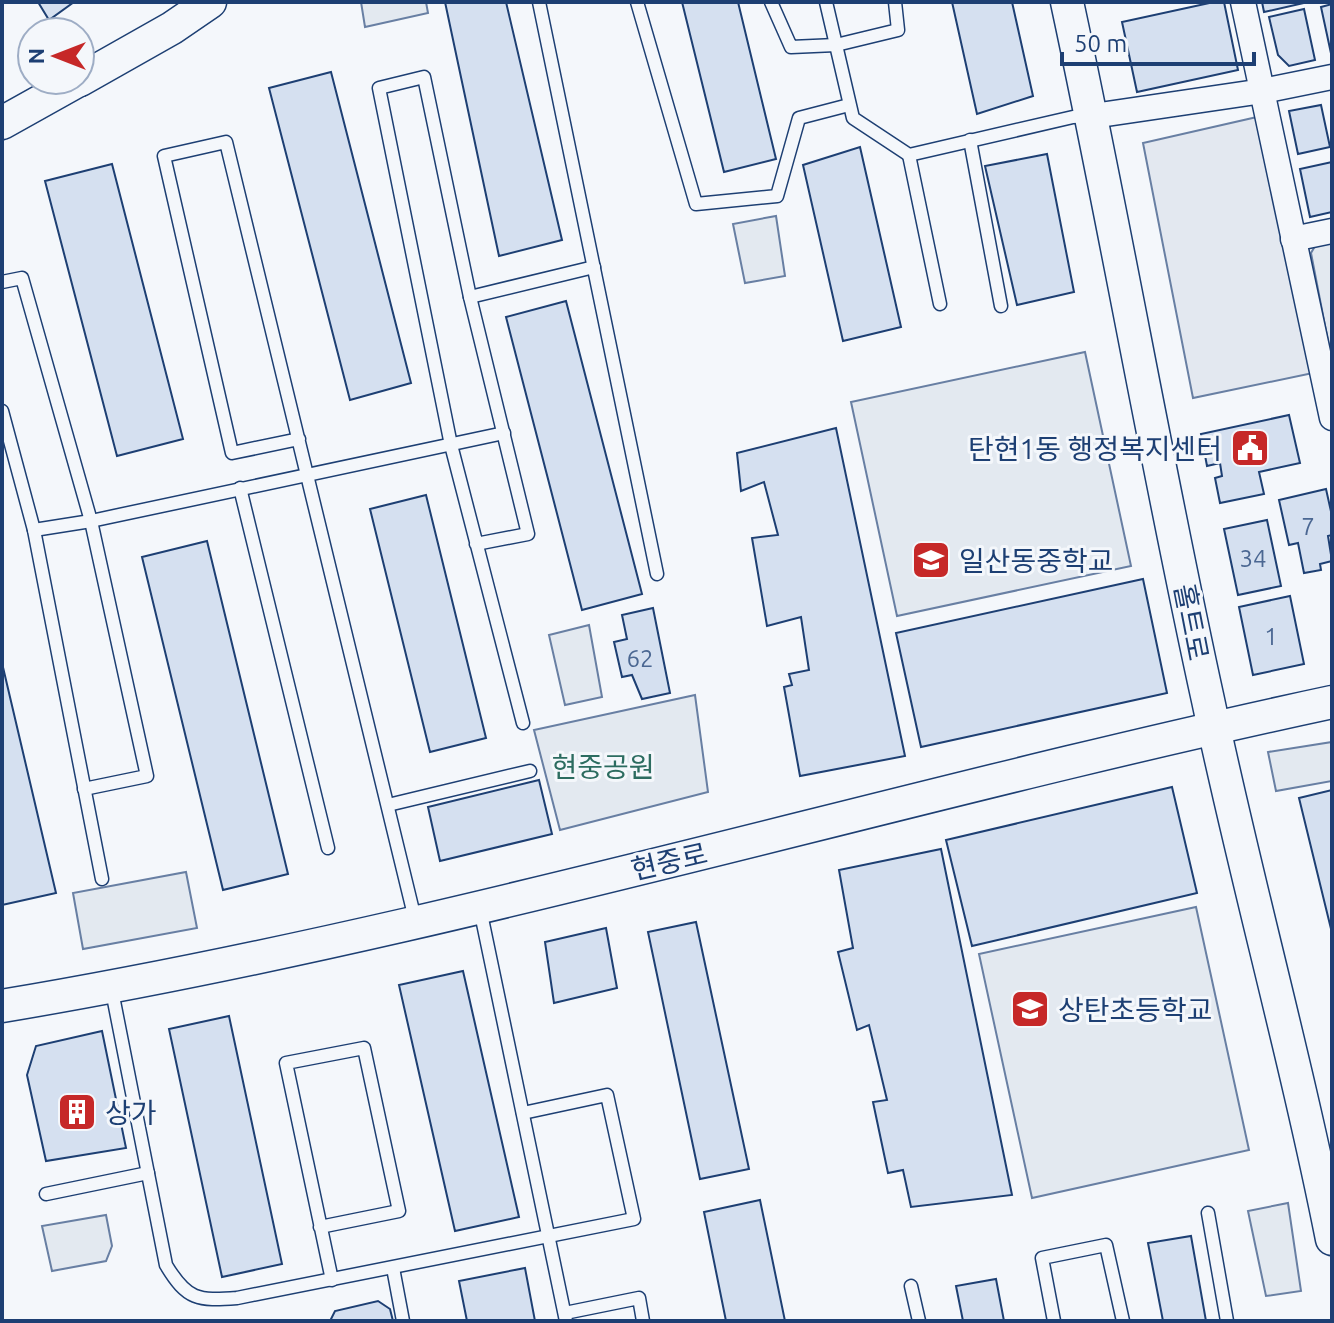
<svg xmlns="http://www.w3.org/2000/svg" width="1334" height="1323" font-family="Ubuntu,'Noto Sans KR',sans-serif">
<rect width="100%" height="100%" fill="#f4f7fb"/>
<!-- green -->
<g fill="#e3e9f0" stroke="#687fa3" stroke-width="2">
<polygon points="361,2 426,2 428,13 365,27"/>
<polygon points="776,216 785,276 745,283 733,224"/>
<polygon points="1332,238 1332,362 1311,253 1318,241"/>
<polygon points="1085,352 1131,566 897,616 851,402"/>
<polygon points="589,625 602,697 565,705 549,635"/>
<polygon points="695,695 708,792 560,830 534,730"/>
<polygon points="1332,742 1332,781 1276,791 1268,752"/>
<polygon points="186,872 197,928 83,949 73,893"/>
<polygon points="1196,907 1249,1150 1032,1198 979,954"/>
<polygon points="1288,1203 1301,1291 1266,1296 1248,1211"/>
<polygon points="106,1215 112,1246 106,1261 52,1271 42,1226"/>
</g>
<!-- parking -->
<polygon fill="#e3e8f0" stroke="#687fa3" stroke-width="2" points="1257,117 1313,373 1193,398 1143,143"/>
<!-- building -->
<g fill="#d5e0f0" stroke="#1d3f73" stroke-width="2">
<polygon points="38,2 74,2 49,20"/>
<polygon points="445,2 506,2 562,240 499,256"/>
<polygon points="682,2 738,2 776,159 724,172"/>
<polygon points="952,2 1012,2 1033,96 977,114"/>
<polygon points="1214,2 1224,2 1238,70 1137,92 1122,22"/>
<polygon points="1262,2 1304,2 1304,3 1264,12"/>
<polygon points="1332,4 1332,58 1321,7"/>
<polygon points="1304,9 1315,60 1289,66 1278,55 1269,17"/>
<polygon points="331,72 411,383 350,400 269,88"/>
<polygon points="1321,105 1330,147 1298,154 1289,111"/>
<polygon points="860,147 901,327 843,341 803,165"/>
<polygon points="1047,154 1074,292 1017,305 985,166"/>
<polygon points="1332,162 1332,212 1310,217 1300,169"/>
<polygon points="112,164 183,439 117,456 45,181"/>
<polygon points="566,301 642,594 582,610 506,317"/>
<polygon points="1289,415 1300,463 1259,472 1264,494 1220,503 1215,478 1222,476 1220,463 1207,466 1201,434"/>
<polygon points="836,428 905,756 800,776 784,687 792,685 789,674 809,670 801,617 767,626 752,538 778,535 764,482 741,491 737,453"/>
<polygon points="1326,489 1332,516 1332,535 1328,536 1332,561 1320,564 1321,570 1304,573 1298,543 1289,545 1279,500"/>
<polygon points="426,495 486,738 430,752 370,509"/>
<polygon points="1267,520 1281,586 1238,595 1224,529"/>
<polygon points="207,541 288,874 223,890 142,557"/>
<polygon points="1143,579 1167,693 921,747 896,633"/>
<polygon points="1290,596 1304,664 1253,675 1239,607"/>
<polygon points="653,608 670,693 642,699 632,675 622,677 614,642 627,639 622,615"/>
<polygon points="2,663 56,893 2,905"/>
<polygon points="539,780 552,834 440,861 428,807"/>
<polygon points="1172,787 1197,893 972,946 946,840"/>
<polygon points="1332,790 1332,933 1299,798"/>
<polygon points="941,849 1012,1195 911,1207 903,1170 888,1173 873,1102 887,1100 869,1025 857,1030 838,952 853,948 839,870"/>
<polygon points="696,922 749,1169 700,1179 648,932"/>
<polygon points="606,928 617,988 554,1003 545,942"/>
<polygon points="463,971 519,1217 455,1231 399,985"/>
<polygon points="229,1016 282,1264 222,1277 169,1029"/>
<polygon points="102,1031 126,1148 46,1161 27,1075 36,1046"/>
<polygon points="760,1200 785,1321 726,1321 704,1212"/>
<polygon points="1191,1236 1206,1321 1163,1321 1148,1243"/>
<polygon points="525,1268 535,1321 467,1321 459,1281"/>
<polygon points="996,1279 1004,1321 963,1321 956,1286"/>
<polygon points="378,1301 390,1309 393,1321 330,1321 335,1311"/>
</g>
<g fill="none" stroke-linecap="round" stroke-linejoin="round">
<defs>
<g id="lane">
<polyline points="539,2 657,574"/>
<polyline points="637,2 696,204 777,196 799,118 849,105"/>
<polyline points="771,2 791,47 836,45 898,30 895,2"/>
<polyline points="826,2 853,118 909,155 1073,117 1089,116"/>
<polyline points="970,140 1001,306"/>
<polyline points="909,155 940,304"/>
<polyline points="2,282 22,278 91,521 147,776 84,789"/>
<polyline points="470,297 594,267"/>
<polyline points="2,411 34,530 102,879"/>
<polyline points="299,439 232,453 164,156 226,142 415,919"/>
<polyline points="240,488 328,848"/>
<polyline points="34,530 91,521 504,433"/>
<polyline points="476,544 528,534 470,297 424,77 379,88 451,445 523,723"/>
<polyline points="388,805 530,771"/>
<polyline points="480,909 566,1321"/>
<path d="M 111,986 L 166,1265 C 187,1300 198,1301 237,1298 L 634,1219 L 607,1095 L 523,1113"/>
<polyline points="46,1194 148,1173"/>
<polyline points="1208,1213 1227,1321"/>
<polyline points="320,1227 399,1211 364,1048 286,1063 332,1280"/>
<polyline points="393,1268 403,1321"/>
<polyline points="911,1286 919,1321"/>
<polyline points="565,1313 639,1298 643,1321"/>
<polyline points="1054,1321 1042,1258 1106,1245 1123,1321"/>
</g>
<g id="street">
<polyline points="1243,2 1332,418"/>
<polyline points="1093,116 1263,91 1332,77"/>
<polyline points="1293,239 1332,231"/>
</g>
<g id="secondary">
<path d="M 1067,2 C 1117,234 1157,468 1208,700 C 1246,880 1296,1058 1332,1239"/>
<polyline points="80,80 172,28 210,2"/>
<polyline points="2,123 79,80"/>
<path d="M 2,1006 C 451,931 888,797 1332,702"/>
</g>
</defs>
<!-- lane casing -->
<use href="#lane" stroke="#1d3f73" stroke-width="15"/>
<!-- street casing -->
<use href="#street" stroke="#1d3f73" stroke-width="27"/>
<!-- secondary casing -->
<use href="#secondary" stroke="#1d3f73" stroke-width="35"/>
<!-- lane -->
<use href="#lane" stroke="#f4f7fb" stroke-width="12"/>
<!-- street -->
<use href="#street" stroke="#f4f7fb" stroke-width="24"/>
<!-- secondary -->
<use href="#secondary" stroke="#f4f7fb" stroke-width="32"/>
</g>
<!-- icons -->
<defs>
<symbol id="civic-square" viewBox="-11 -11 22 22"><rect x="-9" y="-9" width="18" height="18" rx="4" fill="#c62828" stroke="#f4f7fb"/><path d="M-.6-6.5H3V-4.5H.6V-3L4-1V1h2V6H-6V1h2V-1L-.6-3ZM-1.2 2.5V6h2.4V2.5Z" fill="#fff"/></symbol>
<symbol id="school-square" viewBox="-11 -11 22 22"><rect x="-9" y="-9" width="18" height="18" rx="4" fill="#c62828" stroke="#f4f7fb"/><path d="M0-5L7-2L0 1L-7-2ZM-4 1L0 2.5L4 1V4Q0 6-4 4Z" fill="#fff"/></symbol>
<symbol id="building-square" viewBox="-11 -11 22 22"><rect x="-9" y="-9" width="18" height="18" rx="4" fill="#c62828" stroke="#f4f7fb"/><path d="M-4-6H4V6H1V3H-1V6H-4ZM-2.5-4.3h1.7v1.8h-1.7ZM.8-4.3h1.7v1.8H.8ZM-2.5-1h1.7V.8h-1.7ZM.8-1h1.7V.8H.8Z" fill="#fff"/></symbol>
</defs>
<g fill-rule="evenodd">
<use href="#civic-square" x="1228" y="426" width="44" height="44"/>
<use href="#school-square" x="909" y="538" width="44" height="44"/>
<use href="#school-square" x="1008" y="987" width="44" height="44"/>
<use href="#building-square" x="55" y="1090" width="44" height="44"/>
</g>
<g text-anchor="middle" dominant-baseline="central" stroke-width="6" stroke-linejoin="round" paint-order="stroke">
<!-- number labels -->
<g font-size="24" fill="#4b6792">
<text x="1308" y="526">7</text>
<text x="1253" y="558">34</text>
<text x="1271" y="636">1</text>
<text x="640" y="658">62</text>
</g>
<!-- poi labels -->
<g font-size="28" fill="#1d3f73" stroke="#f4f7fb" text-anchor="start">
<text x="1222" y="448" text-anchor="end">탄현1동 행정복지센터</text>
<text x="959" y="560">일산동중학교</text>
<text x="1058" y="1009">상탄초등학교</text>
<text x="105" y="1112">상가</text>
</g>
<!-- street labels -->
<g font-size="28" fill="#1d3f73" stroke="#f4f7fb">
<text transform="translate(1192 622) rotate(79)">홀트로</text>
<text transform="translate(669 861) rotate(-13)">현중로</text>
</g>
<!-- park labels -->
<g font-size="28" fill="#2c6c60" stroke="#f4f7fb">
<text x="603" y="766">현중공원</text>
</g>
</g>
<!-- border -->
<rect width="1334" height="1323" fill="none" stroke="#1d3f73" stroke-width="8"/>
<!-- north arrow -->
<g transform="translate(56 56) rotate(270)"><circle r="38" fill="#f4f7fb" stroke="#9eadc5" stroke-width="2"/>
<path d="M0-6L14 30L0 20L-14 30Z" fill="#c62828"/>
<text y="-12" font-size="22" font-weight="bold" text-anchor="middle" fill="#1d3f73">N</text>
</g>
<!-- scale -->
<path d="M1062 52v12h192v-12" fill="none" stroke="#1d3f73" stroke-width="4"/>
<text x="1074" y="52" font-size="24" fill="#1d3f73" stroke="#f4f7fb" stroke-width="6" paint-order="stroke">50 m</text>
</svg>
